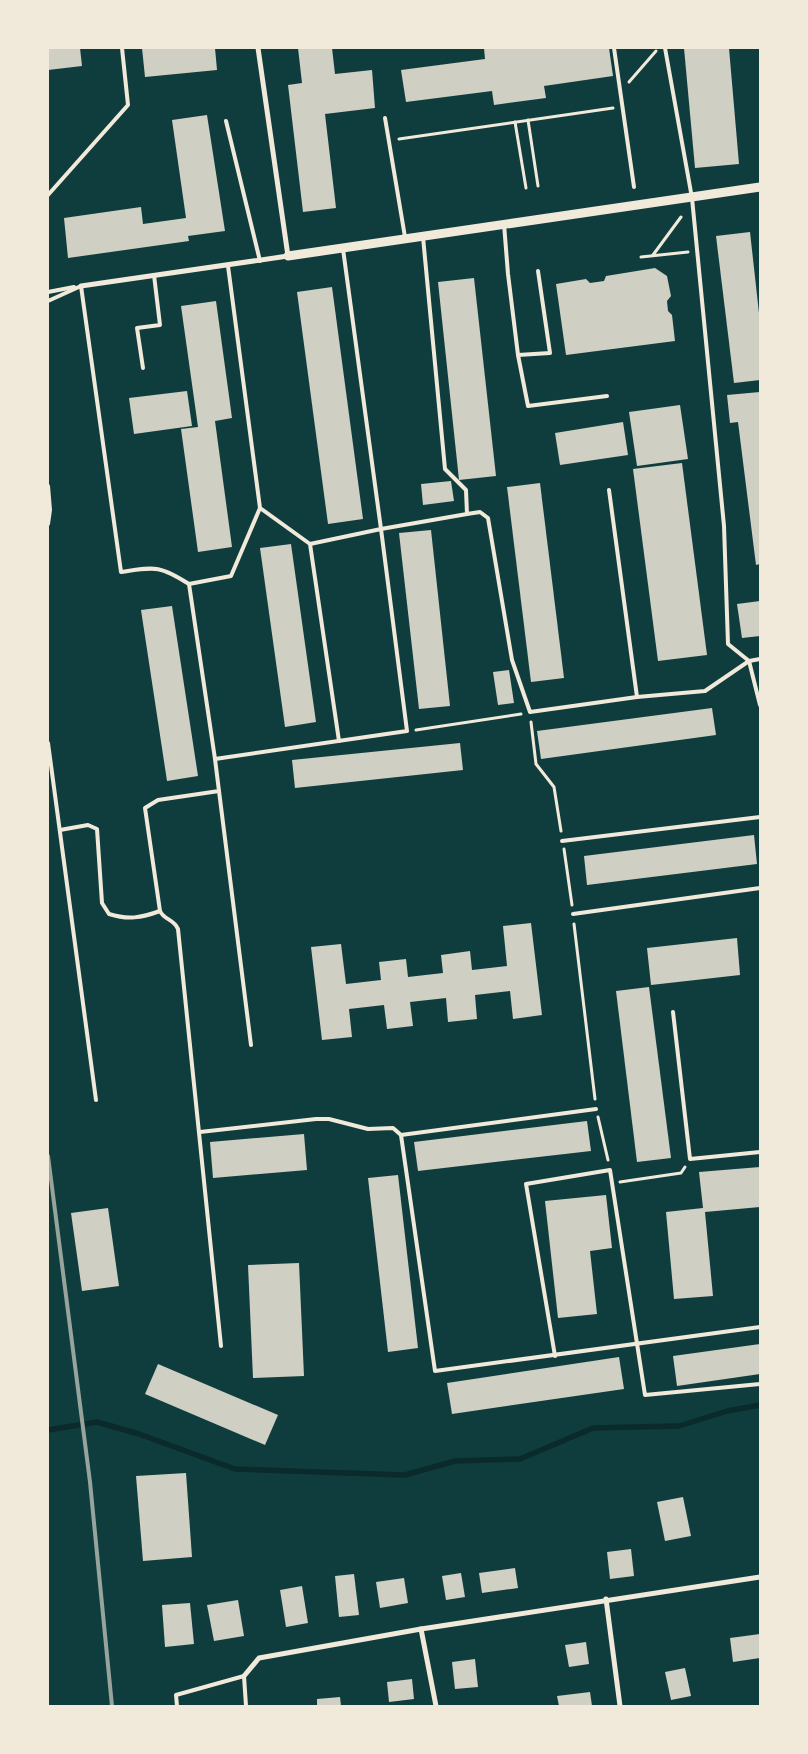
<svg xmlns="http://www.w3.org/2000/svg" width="808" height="1754" font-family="'DM Sans',sans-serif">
<rect width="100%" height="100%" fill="#0f3d3e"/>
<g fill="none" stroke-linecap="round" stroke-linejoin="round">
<!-- stream -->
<polyline stroke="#0a2a2b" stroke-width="5.5" points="48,1430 97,1422 139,1434 235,1469 405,1475 455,1461 520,1459 593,1428 679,1426 727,1411 760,1405"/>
</g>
<!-- building -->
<g fill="#cfcfc3">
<polygon points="48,48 80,48 82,66 48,70"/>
<polygon points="142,48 215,48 217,70 145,77"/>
<polygon points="298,48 332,48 335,74 372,70 375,108 325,114 336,208 303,212 288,85 302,83"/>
<polygon points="484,48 609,48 613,76 544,86 546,98 494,105 492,91 406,102 401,70 485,59"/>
<polygon points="684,48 729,48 739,164 695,168"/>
<polygon points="207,115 225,231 188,236 189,241 68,258 64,218 141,207 143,224 186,218 172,120"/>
<polygon points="750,232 760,322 760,380 734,383 716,236"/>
<polygon points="655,268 667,276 671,296 667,301 668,311 672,315 675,341 566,355 556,284 586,279 590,283 604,281 606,276"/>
<polygon points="474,278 496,476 459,480 438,282"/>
<polygon points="332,287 363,519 328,524 297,292"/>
<polygon points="216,301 232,418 215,421 232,547 198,552 181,429 198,427 181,306"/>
<polygon points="187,391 192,426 134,434 129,398"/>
<polygon points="760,392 760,564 756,565 738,422 730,423 727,395"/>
<polygon points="680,405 688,459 637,466 629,412"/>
<polygon points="623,422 628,455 560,465 555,433"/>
<polygon points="682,463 707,655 658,661 633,469"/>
<polygon points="451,481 454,501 423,505 421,484"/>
<polygon points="540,483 564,678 531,682 507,487"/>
<polygon points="431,530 450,706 419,709 399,533"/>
<polygon points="291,544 316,722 285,727 260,548"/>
<polygon points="760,601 760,636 742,638 737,604"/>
<polygon points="172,606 198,776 167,781 141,610"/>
<polygon points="509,670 514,703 498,705 493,672"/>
<polygon points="712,708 716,735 541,759 537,731"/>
<polygon points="460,743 463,770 295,788 292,760"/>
<polygon points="754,835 757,864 587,885 584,856"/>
<polygon points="531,923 542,1015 513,1019 510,991 475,995 477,1019 448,1022 446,998 410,1002 413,1026 387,1029 384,1005 349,1009 352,1037 322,1040 311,947 341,944 346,984 381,980 379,962 406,959 408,977 443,973 441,955 470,951 472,970 507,966 503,926"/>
<polygon points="737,938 740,975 651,985 647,948"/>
<polygon points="649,987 671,1158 637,1162 616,991"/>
<polygon points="587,1121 591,1151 418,1171 414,1142"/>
<polygon points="304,1134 307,1170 213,1178 210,1142"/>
<polygon points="760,1167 760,1207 705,1212 713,1296 674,1299 666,1212 703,1208 699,1172"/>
<polygon points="398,1175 418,1348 388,1352 368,1178"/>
<polygon points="606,1195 612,1248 590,1251 597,1314 558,1318 545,1201"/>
<polygon points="108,1208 119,1286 82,1291 71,1213"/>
<polygon points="299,1263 304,1376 253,1378 248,1265"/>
<polygon points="760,1344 760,1374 677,1386 673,1356"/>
<polygon points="619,1357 624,1389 452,1414 447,1383"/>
<polygon points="158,1364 278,1415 265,1445 145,1394"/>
<polygon points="186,1473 192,1557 143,1561 136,1476"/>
<polygon points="683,1497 691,1536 665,1541 657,1502"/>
<polygon points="631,1549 634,1576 610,1579 607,1552"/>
<polygon points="515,1568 518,1588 482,1593 479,1573"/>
<polygon points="461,1573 465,1597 446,1600 442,1576"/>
<polygon points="354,1574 359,1615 339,1617 335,1576"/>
<polygon points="404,1578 408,1603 380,1608 376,1582"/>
<polygon points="302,1586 308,1623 286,1627 280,1590"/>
<polygon points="238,1600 244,1636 214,1641 207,1605"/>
<polygon points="190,1603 194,1644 165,1647 162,1605"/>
<polygon points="760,1634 760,1658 733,1662 730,1638"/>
<polygon points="586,1642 589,1664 569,1667 565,1645"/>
<polygon points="475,1659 478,1687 455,1689 452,1662"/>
<polygon points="685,1668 691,1696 671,1700 665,1672"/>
<polygon points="412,1679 414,1699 389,1702 387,1682"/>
<polygon points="590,1692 592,1706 559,1706 557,1696"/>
<polygon points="340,1697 341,1706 317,1706 317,1699"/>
</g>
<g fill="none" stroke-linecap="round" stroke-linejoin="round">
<!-- path -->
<g stroke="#f1e9da" stroke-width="3">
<polyline points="629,82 656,51"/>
<polyline points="528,120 538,186"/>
<polyline points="515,122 526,188"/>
<polyline points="399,139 613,108"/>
<polyline points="653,255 681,217"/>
<polyline points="641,257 688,252"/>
<polyline points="531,722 536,764 554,787 561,831"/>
<polyline points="416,730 521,714"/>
<polyline points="564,849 572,905"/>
<polyline points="574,924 595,1099"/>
<polyline points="598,1117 608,1160"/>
<polyline points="620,1182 681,1173 685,1167"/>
</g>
<!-- service -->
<g stroke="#f1e9da" stroke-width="4">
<polyline points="614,48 634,187"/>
<polyline points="665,48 692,198 724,526 728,644 749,661 760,705"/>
<polyline points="385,118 405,237"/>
<polyline points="226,121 260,261"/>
<polyline points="48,195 128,105 122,48"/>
<polyline points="504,224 508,274 518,355 528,406 607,396"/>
<polyline points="423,237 445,469 466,490 467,514 480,512 488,518 512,660 530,712 637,697 705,691 749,661 760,659"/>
<polyline points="228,266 260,508 231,576 189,584 215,759 407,731 381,529 467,514"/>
<path d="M 81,286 L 121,572 C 155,567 159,565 189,584"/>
<polyline points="48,292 74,287"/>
<polyline points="48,301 81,286"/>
<polyline points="518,355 550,353 538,271"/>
<polyline points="143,368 137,328 160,325 154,275"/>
<polyline points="48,486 50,510 48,524"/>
<polyline points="609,490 637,697"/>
<polyline points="260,508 310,544 381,529 343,249"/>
<polyline points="310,544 339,741"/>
<polyline points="48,743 96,1100"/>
<path d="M 215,759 L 219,791 L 158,800 L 145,808 L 160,911 C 164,920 174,919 178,929 L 221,1346"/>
<polyline points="219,791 251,1045"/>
<path d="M 60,830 L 88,825 L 97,829 L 102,903 L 109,914 C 128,920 141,918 160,911"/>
<polyline points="562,841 760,817"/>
<polyline points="573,914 760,888"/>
<polyline points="673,1012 690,1159 760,1152"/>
<polyline points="596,1109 401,1135 435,1371 760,1327"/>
<polyline points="200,1132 316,1119 329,1119 368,1129 393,1128 401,1135"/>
<polyline points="555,1356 526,1184 610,1170 645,1395 760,1384"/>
<polyline points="177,1706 176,1695 244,1676 246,1706"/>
</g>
<!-- minor -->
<g stroke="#f1e9da" stroke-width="5">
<polyline points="81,286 288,256 258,48"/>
<polyline points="606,1599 620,1706"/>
<polyline points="421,1629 436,1706"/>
<polyline points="244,1676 259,1658 421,1629 760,1577"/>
</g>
<!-- tertiary -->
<polyline stroke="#f1e9da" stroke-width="9" points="288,256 760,187"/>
<!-- rail -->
<polyline stroke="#97a49c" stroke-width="4" points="48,1156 90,1482 112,1706"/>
</g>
<!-- border -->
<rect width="808" height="1754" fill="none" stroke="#f1e9da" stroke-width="98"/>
</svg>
